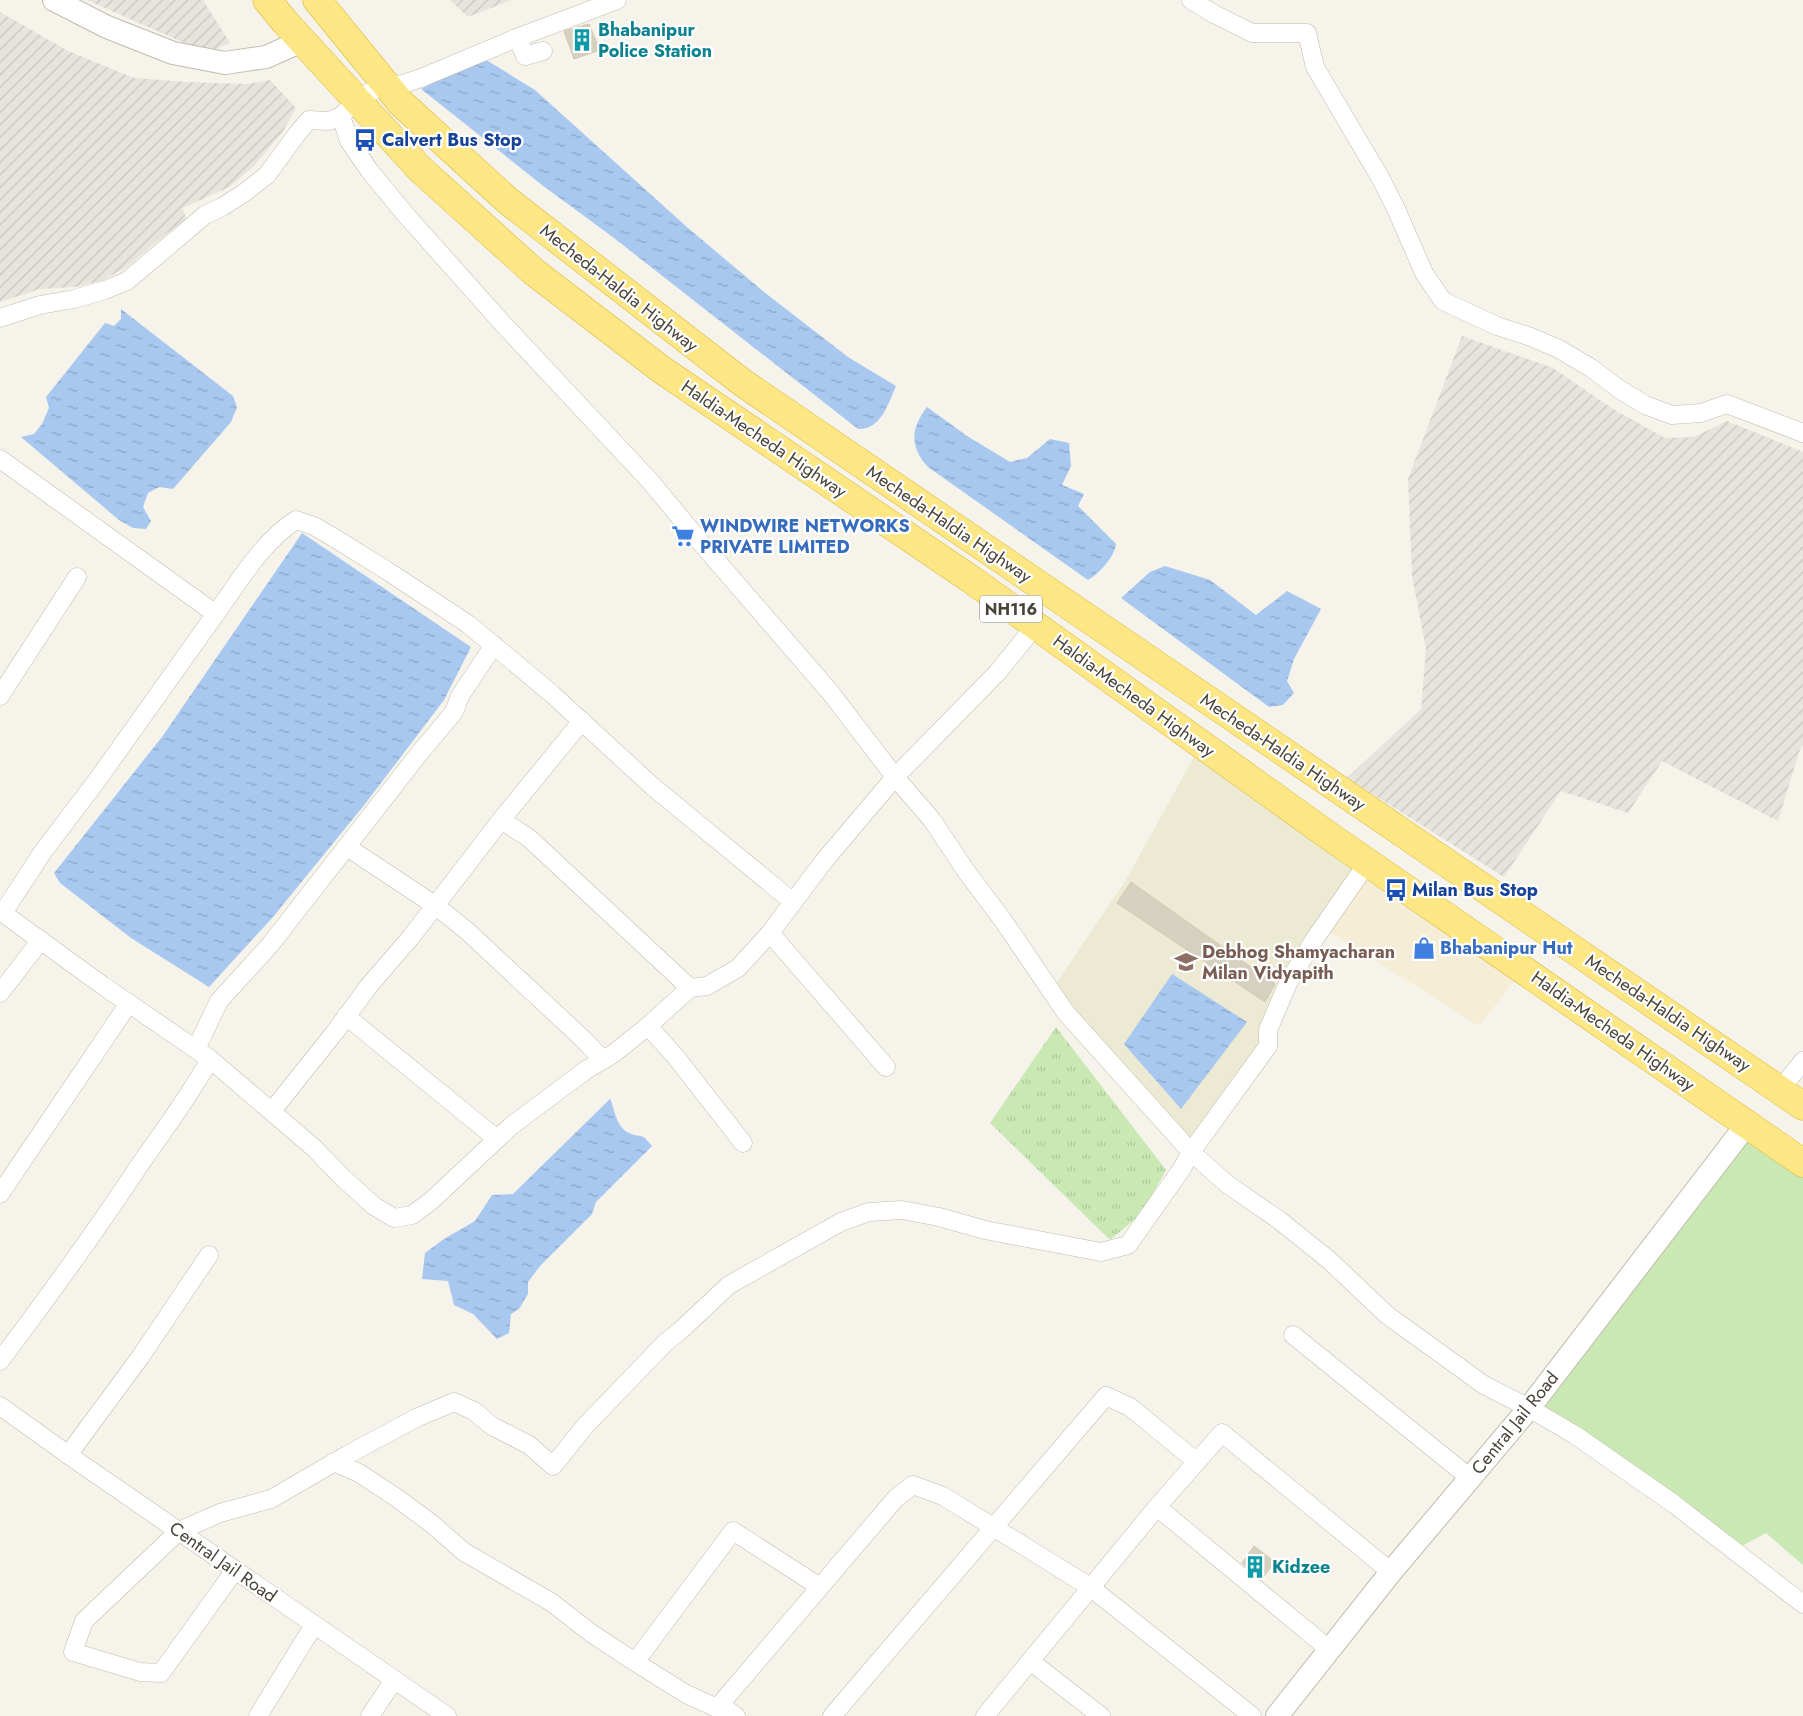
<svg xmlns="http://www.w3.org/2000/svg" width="1803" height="1716" font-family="Jost,sans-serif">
<defs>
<pattern id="industrial-furrows" width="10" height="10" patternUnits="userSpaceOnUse" patternTransform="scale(1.25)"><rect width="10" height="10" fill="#e7e4de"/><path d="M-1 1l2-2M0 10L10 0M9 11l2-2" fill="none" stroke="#c8c5bf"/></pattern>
<pattern id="grass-tufts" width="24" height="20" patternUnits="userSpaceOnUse" patternTransform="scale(1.25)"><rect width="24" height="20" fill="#c9e8b4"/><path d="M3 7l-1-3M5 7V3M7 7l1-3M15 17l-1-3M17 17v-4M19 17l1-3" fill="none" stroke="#aec89c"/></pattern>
<pattern id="water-ripples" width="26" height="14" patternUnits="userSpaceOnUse" patternTransform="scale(1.25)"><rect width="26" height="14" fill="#a8c8f0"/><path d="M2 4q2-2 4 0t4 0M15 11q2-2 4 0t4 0" fill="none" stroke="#8ba4c3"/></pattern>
</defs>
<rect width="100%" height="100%" fill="#f5f3ea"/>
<!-- commercial -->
<polygon fill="#f6edd6" points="1368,862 1523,970 1479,1026 1322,927"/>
<!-- industrial -->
<g fill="url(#industrial-furrows)">
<polygon points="87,0 203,0 230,43 215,49 189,45"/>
<polygon points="450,0 511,0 468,17"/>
<polygon points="0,12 68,51 134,78 187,82 247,84 270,80 296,108 282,133 253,167 229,187 183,208 186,220 167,233 127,267 101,281 75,287 40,289 0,302"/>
<polygon points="1462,336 1553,368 1613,409 1665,438 1694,437 1727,421 1803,452 1803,745 1800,749 1778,821 1662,761 1628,813 1561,791 1504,877 1347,778 1421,709 1426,649 1412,576 1408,479"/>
</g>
<!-- education -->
<polygon fill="#edead4" points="1201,744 1368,862 1268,1030 1191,1152 1051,991 1126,880"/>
<!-- grass -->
<polygon fill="url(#grass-tufts)" points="1056,1027 1166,1170 1141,1214 1110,1240 990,1123"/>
<!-- pitch -->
<polygon fill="#c9e8b4" points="1747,1124 1803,1163 1803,1565 1766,1533 1734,1550 1529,1408"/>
<!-- water -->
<g fill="url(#water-ripples)">
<path d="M 483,58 L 535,90 L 688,228 L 764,292 L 848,357 L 896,386 C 888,404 881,430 858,429 L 614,238 L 542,185 L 421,89 Z"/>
<polygon points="121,309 233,396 237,407 231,422 173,489 159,487 148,493 143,507 151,521 146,529 133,528 119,520 21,437 34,434 42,424 49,408 46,397 105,323 114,326 121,319"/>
<path d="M 927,407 L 967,436 L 1010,462 L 1027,458 L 1050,439 L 1069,443 L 1071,466 L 1062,485 L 1084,494 L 1078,506 L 1116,544 C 1115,556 1099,574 1088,580 L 928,467 C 909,446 911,428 927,407 Z"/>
<polygon points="302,533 471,647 444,700 365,804 273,917 209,987 131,938 60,883 54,873 162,737"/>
<polygon points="1165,566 1210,580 1256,615 1287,591 1321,609 1294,659 1287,681 1294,693 1283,705 1269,707 1121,598 1150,572"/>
<polygon points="1172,974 1247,1022 1181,1109 1124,1044"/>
<path d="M 610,1099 C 615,1110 616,1127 629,1133 C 643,1139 640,1131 652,1146 L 596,1202 L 592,1214 L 540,1266 L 528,1282 L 528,1294 L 519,1309 L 511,1314 L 509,1333 L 497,1339 L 473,1314 L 454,1305 L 448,1281 L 422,1279 L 425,1253 L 444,1239 L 475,1221 L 492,1195 L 513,1194 Z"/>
</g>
<!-- building -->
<g fill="#d6d0bf" stroke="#d1c9b3">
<polygon points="589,24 600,50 574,59 564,31"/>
<polygon points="1131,882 1275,984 1265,1002 1117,903"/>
<polygon points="1254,1546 1275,1562 1261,1580 1242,1563"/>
</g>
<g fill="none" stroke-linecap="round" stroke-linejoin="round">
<defs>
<g id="minor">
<polyline points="1191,0 1214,14 1252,33 1307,33 1315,67 1381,179 1396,209 1424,273 1443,301 1497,326 1531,337 1559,349 1591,368 1619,389 1645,405 1672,415 1701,413 1727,404 1803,433"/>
<polyline points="514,39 617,0"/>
<polyline points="0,318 40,305 74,299 105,290 127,281 205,215 222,207 244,193 267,175 297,134 309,120 329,121 341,116"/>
<path d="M 0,459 L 209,609 L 217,612 C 240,580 262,542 296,520 L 314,526 L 336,539 L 386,570 L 468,624 L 552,694 L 652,786 L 793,902"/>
<polyline points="1035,626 998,672 895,777 932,820 966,871 1002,919 1066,1013 1191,1152 1227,1184 1279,1220 1329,1260 1387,1315 1484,1385 1529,1408 1575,1435 1674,1504 1803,1604"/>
<polyline points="0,696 77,577"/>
<polyline points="501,820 582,721"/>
<polyline points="347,847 436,906 466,930 582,1038 603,1060"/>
<polyline points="0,911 102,985 210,1059 314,1148 342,1177 374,1206 394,1218 412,1215 431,1201 511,1126 586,1070 613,1054 648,1026 690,988 707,986 738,968 770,933 824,861 895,777 830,692 702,544 650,481 504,325 405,214 369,170 349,141 341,116 356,101 385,83 400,85 421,78 514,39 519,41 525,56 543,51"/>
<polyline points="3,913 42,853 98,779 217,612"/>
<polyline points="770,933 886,1067"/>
<polyline points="0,993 41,940"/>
<polyline points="346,1016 497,1139"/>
<polyline points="648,1026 675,1056 743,1143"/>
<polyline points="196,1049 219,1001 270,945 418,755 454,712 460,696 494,645"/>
<polyline points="1780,1090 1803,1061"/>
<polyline points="272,1111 335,1032 368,987 411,937 501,820 529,838 690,988"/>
<polyline points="0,1194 129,1003"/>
<polyline points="1293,1335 1470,1478"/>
<path d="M 0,1361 C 49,1296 96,1231 141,1163 C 165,1129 190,1095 210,1059"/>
<polyline points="0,1406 77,1461 447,1716"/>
<polyline points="68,1455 141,1356 209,1255"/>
<polyline points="334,1462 359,1473 397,1498 432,1524 464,1552 551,1602 591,1633 635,1662 686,1694 717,1708 729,1711 736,1716"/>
<polyline points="1157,1507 1330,1650"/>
<polyline points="235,1570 161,1673 140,1672 73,1652 84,1621 179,1531 220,1513 271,1499 347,1455 416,1418 454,1402 474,1411 492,1426 529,1445 553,1466 586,1425 665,1343 681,1330 729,1285 841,1222 869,1212 902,1210 939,1217 985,1230 1101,1252 1128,1245 1181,1170 1191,1152 1268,1046 1268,1030 1288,983 1314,940 1368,862"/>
<polyline points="1030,1661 1101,1716"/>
<polyline points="635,1662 733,1531 820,1587"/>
<polyline points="717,1708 896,1498 913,1485 943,1496 1090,1587 1252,1716"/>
<polyline points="258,1716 314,1625"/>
<polyline points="370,1716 394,1680"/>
<polyline points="832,1716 1106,1396 1130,1407 1197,1462"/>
<polyline points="985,1716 1157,1507 1222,1433 1391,1572"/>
</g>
<g id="tertiary">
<polyline points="54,0 107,27 173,53 225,63 266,57 302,41"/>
<polyline points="1277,1716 1391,1572 1529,1408 1747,1124"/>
</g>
<g id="trunk">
<polyline points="267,0 285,22 420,169 534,272 662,370 972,580 1332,838 1803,1163"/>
<polyline points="317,0 401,103 508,201 743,383 1803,1106"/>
</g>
</defs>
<!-- minor casing -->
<use href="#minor" stroke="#c0bcac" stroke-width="19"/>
<!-- tertiary casing -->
<use href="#tertiary" stroke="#c0bcac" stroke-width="24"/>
<!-- trunk casing -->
<use href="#trunk" stroke="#dbb73d" stroke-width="29"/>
<!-- minor -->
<use href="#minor" stroke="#fff" stroke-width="18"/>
<!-- tertiary -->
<use href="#tertiary" stroke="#fff" stroke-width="22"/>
<!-- trunk -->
<use href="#trunk" stroke="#fce784" stroke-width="28"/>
</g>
<!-- icons -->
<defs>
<symbol id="building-bare" viewBox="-9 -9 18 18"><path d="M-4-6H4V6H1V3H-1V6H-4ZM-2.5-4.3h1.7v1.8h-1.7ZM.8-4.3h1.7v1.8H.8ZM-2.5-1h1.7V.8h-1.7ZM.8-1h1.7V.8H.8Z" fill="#0f9aa8" stroke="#fff" stroke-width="2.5" paint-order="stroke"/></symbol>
<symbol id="bus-bare" viewBox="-9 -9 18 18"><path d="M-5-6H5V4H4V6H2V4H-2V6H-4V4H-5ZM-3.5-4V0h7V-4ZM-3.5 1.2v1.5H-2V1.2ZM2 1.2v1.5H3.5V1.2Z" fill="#1a4fb4" stroke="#fff" stroke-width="2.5" paint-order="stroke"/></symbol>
<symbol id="supermarket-bare" viewBox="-9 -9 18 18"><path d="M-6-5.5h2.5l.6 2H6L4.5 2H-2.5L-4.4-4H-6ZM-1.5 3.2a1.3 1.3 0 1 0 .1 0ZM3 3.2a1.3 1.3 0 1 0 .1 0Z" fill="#3f7fe0" stroke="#fff" stroke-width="2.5" paint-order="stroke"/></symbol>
<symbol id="shop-bare" viewBox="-9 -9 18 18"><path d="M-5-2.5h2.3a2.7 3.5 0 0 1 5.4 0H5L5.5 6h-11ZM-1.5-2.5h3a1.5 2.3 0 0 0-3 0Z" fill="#3f7fe0" stroke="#fff" stroke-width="2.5" paint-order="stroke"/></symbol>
<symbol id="school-bare" viewBox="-9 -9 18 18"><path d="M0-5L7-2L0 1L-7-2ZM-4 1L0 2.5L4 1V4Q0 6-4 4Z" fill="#8d6e63" stroke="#fff" stroke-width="2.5" paint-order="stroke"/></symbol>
</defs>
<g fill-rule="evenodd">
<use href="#building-bare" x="566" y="24" width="32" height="32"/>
<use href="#bus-bare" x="349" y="124" width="32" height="32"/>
<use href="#supermarket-bare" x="667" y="520" width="32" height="32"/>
<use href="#bus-bare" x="1380" y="874" width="32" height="32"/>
<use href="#shop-bare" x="1408" y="932" width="32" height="32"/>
<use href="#school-bare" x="1170" y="946" width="32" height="32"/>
<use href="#building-bare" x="1239" y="1551" width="32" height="32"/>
</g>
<g text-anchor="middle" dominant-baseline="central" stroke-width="4.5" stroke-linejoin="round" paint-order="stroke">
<!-- shield labels -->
<rect fill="#fff" stroke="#807c74" stroke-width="1" x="980" y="595.5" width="62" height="27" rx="4"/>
<g font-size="16" font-weight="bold" fill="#494438">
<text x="1011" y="609">NH116</text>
</g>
<!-- culture labels -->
<g font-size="18" font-weight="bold" fill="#0d838f" stroke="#fff" text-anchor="start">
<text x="598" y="30">Bhabanipur<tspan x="598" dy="21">Police Station</tspan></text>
<text x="1272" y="1567">Kidzee</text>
</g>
<!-- transit labels -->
<g font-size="18" font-weight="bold" fill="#164399" stroke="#fff" text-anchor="start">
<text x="382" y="140">Calvert Bus Stop</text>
<text x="1412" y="890">Milan Bus Stop</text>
</g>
<!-- street labels -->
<g font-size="18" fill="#494438" stroke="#fff">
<text transform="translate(619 288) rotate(38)">Mecheda-Haldia Highway</text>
<text transform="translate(764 439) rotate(34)">Haldia-Mecheda Highway</text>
<text transform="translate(949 524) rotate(34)">Mecheda-Haldia Highway</text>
<text transform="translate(1134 696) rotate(36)">Haldia-Mecheda Highway</text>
<text transform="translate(1283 752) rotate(34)">Mecheda-Haldia Highway</text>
<text transform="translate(1668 1013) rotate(34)">Mecheda-Haldia Highway</text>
<text transform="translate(1613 1031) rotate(35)">Haldia-Mecheda Highway</text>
<text transform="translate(1515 1423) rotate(-51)">Central Jail Road</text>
<text transform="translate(223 1562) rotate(35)">Central Jail Road</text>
</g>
<!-- shop labels -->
<g font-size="18" font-weight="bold" fill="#366cbe" stroke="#fff" text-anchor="start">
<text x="700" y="526">WINDWIRE NETWORKS<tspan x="700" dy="21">PRIVATE LIMITED</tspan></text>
<text x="1440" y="948">Bhabanipur Hut</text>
</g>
<!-- education labels -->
<g font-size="18" font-weight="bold" fill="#785e54" stroke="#fff" text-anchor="start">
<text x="1202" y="952">Debhog Shamyacharan<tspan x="1202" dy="21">Milan Vidyapith</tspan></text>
</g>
</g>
</svg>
